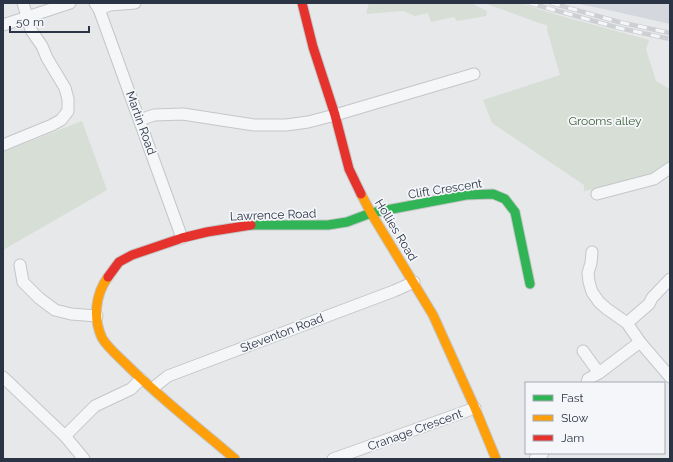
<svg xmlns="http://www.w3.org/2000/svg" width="673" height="462" font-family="Raleway,sans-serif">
<rect width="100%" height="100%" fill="#e6e8ea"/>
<!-- built -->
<polygon fill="#d4d7dd" points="574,3 670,3 670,24 613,11"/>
<!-- green -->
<g fill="#d6ded6">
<polygon points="369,3 471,3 487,11 486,16 457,21 454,17 431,22 428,13 415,16 403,11 366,14"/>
<polygon points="484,3 519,3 561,16 649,40 646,49 656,81 670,89 670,164 654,173 620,184 584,191 584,185 492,123 483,100 560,75 547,30 548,26"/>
<polygon points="82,121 107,190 3,250 3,152"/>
</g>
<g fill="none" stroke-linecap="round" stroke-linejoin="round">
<defs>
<g id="street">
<polyline points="95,3 99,9 182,238"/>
<polyline points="99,9 110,5 135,3"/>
<polyline points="3,25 70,3"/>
<polyline points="140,120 154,115 183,114 254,125 286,125 308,122 335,115 474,74"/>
<polyline points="3,145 52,125 61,120 68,111 68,99 65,88 47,58 42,46 31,30 23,3"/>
<polyline points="597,194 654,179 670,168"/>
<polyline points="592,252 591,263 588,273 589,282 592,292 599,302 607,309 627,323 640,342 670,377"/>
<polyline points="20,265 23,282 39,298 55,310 71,314 97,316"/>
<polyline points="627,323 649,304 652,298 670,279"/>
<polyline points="583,351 599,373"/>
<polyline points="3,377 65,436 84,459"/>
<polyline points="587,383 588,379 599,373 640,342"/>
<polyline points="153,388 168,376 394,291 414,282"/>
<polyline points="65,436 95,406 131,389 141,379"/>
<polyline points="333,459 475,408"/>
<polyline points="535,459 543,453"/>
</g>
<polyline id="fast" points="251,225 328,225 347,222 371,213 466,195 493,194 505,199 515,212 530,284"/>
<g id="slow">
<polyline points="361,194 371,213 433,315 475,408 496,459"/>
<path d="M 108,277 C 95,295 93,318 102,338 C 108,348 119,357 127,365 C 161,399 199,428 235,459"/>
</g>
<g id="jam">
<polyline points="302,3 313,47 335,115 349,169 361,194"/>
<polyline points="108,277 119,262 132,255 182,238 207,232 251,225"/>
</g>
</defs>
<!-- street casing -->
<use href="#street" stroke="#c4c6c8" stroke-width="13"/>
<!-- fast casing -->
<use href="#fast" stroke="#c4c6c8" stroke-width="11"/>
<!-- slow casing -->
<use href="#slow" stroke="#c4c6c8" stroke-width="11"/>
<!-- jam casing -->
<use href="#jam" stroke="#c4c6c8" stroke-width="11"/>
<!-- street -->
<use href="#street" stroke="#f5f6f7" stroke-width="11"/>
<!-- fast -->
<use href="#fast" stroke="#30b455" stroke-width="9"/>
<!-- slow -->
<use href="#slow" stroke="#ff9f0a" stroke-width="9"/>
<!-- jam -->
<use href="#jam" stroke="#e5322d" stroke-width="9"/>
<defs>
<g id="rail">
<polyline points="529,3 619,28 670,39"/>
<polyline points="551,3 619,22 670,33"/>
</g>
</defs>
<!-- rail casing -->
<use href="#rail" stroke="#cecfd2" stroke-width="4.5"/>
<!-- rail -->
<use href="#rail" stroke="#f4f6f9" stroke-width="3" stroke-dasharray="9" stroke-linecap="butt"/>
</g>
<g text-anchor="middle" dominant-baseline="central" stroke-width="3.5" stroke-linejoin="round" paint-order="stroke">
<!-- park labels -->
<g font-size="12" fill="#3f6138" stroke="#f4f6f9">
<text x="605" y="121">Grooms alley</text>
</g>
<!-- street labels -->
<g font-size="12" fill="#2b3445" stroke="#f4f6f9">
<text transform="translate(141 123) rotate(70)">Martin Road</text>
<text transform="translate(445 189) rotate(-9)">Clift Crescent</text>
<text transform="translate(273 215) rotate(-2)">Lawrence Road</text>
<text transform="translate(396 230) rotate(59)">Hollies Road</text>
<text transform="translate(282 333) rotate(-21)">Steventon Road</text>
<text transform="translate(415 430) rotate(-20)">Cranage Crescent</text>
</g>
</g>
<!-- border -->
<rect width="673" height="462" fill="none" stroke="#2b3445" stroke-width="8"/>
<!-- legend -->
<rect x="525" y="382" width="140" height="72" fill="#f4f6f9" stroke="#a4a8b1"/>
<rect x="533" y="395" width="20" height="6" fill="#30b455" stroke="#a4a8b1"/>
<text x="561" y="402" font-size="12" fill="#2b3445">Fast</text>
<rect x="533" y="415" width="20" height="6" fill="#ff9f0a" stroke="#a4a8b1"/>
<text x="561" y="422" font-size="12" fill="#2b3445">Slow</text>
<rect x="533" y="435" width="20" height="6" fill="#e5322d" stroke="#a4a8b1"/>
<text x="561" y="442" font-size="12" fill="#2b3445">Jam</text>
<!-- scale -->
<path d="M10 26v6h79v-6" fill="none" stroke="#2b3445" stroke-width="2"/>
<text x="16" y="26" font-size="12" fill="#2b3445" stroke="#f4f6f9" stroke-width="3" paint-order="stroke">50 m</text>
</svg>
